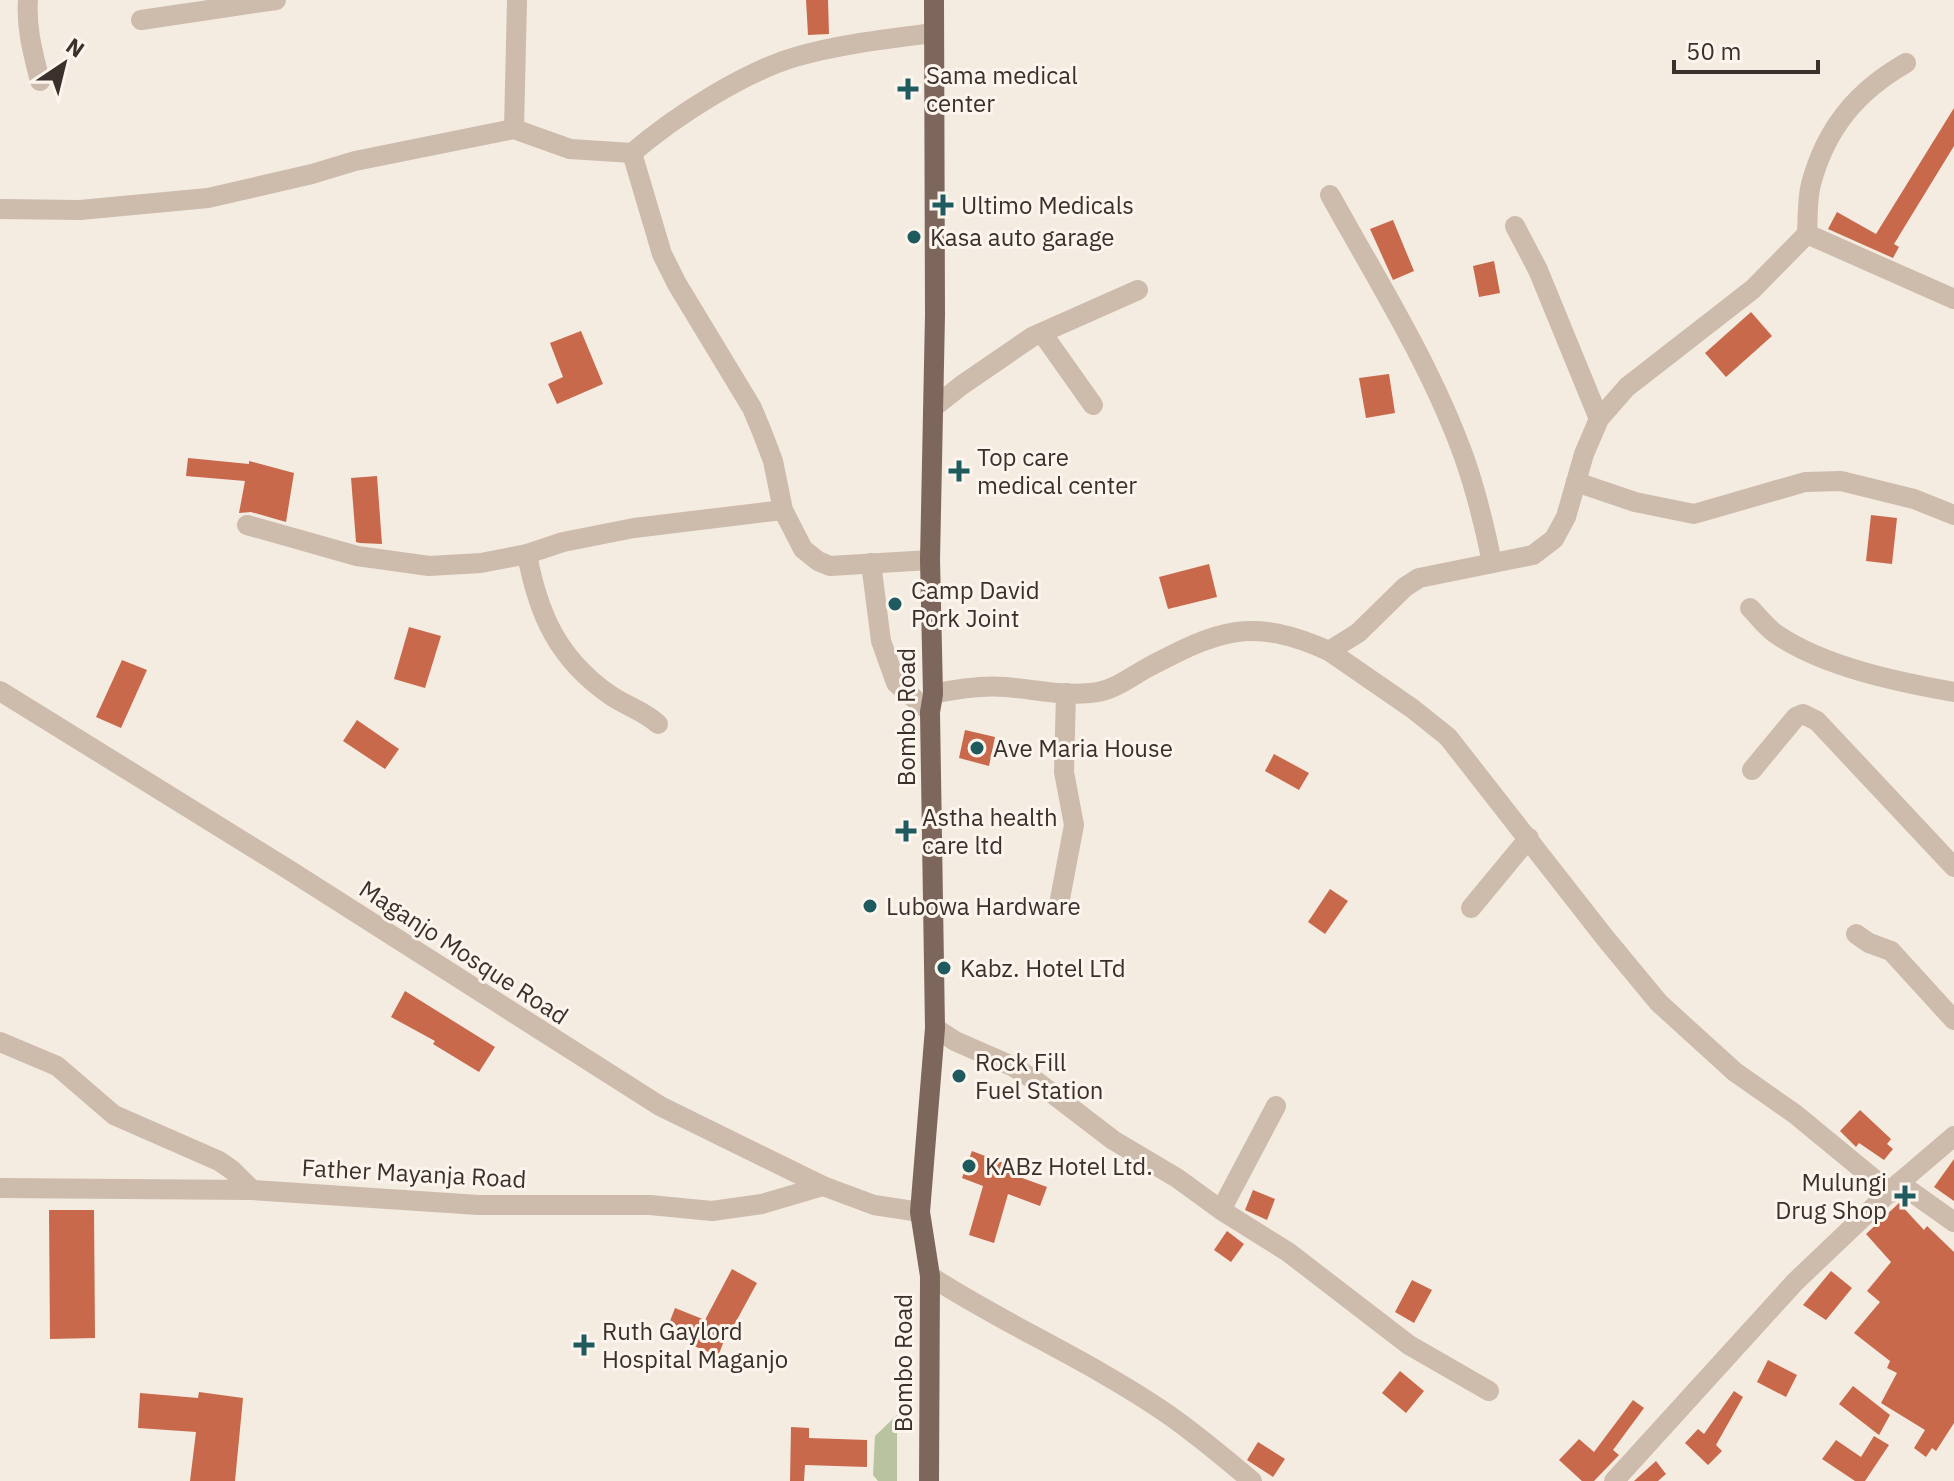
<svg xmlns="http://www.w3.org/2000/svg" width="1954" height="1481" font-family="'IBM Plex Sans',sans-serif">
<rect width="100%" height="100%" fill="#f4ebe1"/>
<!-- green -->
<polygon fill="#b8c4a0" points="897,1415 897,1481 878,1481 873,1475 875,1436"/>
<!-- building -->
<g fill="#c8694b">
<polygon points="806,0 828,0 829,34 808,35"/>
<polygon points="1954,108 1954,146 1894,244 1899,247 1893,258 1828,229 1837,212 1876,234"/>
<polygon points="1393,220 1414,271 1393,280 1370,229"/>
<polygon points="1494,261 1500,293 1479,297 1473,266"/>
<polygon points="1751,312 1772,336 1726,377 1705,353"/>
<polygon points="581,331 603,384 557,404 548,384 563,377 550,343"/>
<polygon points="1389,374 1395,413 1366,418 1359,378"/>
<polygon points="188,458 249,464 249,461 294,473 286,522 251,512 239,513 245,481 186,476"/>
<polygon points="377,476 382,544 360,543 356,542 351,478"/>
<polygon points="1871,515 1897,518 1892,564 1866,561"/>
<polygon points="1209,564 1217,597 1168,609 1159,577"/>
<polygon points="409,627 441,636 425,688 394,679"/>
<polygon points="122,660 147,670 121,728 96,717"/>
<polygon points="357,720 399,749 385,769 343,741"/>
<polygon points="965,730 995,737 989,766 959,758"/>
<polygon points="1274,754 1309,773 1299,790 1265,771"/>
<polygon points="1330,889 1348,901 1325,934 1308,922"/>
<polygon points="405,991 495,1047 479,1072 433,1044 435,1041 391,1017"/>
<polygon points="1860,1110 1891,1139 1887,1144 1893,1149 1884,1160 1859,1143 1856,1147 1840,1131"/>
<polygon points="972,1151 1014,1167 1011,1174 1047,1187 1040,1206 1008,1194 994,1243 969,1235 983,1186 962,1178"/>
<polygon points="1954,1159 1954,1201 1934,1187"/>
<polygon points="1253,1190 1275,1199 1267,1220 1245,1210"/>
<polygon points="1899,1203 1924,1230 1927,1226 1954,1252 1954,1423 1936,1451 1932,1448 1926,1457 1914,1448 1925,1430 1881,1403 1897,1373 1887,1368 1890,1361 1854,1333 1880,1302 1867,1291 1891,1262 1866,1234"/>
<polygon points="49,1210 94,1210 95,1338 50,1339"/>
<polygon points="1227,1231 1244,1244 1231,1262 1214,1250"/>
<polygon points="732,1269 757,1283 733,1327 730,1326 718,1356 665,1334 675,1308 705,1320"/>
<polygon points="1831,1271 1852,1288 1826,1320 1803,1305"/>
<polygon points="1412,1280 1432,1290 1414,1323 1395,1312"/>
<polygon points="1768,1360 1797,1375 1786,1397 1757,1382"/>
<polygon points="1400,1371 1424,1391 1406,1413 1382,1393"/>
<polygon points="1853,1386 1890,1415 1879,1435 1839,1404"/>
<polygon points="1734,1391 1743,1397 1716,1445 1722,1451 1708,1465 1685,1443 1698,1429 1704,1434"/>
<polygon points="199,1392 243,1398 235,1481 190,1481 196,1432 138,1428 140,1393 198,1398"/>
<polygon points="1633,1400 1644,1408 1613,1450 1619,1455 1594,1481 1582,1481 1559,1460 1579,1439 1594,1452"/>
<polygon points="791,1427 809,1428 809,1438 867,1440 867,1467 805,1465 804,1481 790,1481"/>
<polygon points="1874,1436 1889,1445 1865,1481 1855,1481 1822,1459 1836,1440 1861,1457"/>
<polygon points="1258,1442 1285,1459 1273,1477 1247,1460"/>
<polygon points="1656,1461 1666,1474 1658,1481 1634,1481"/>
</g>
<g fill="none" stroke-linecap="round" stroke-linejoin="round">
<!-- minor -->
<g stroke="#cdbbac" stroke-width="20">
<path d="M 28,0 C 26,29 33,53 40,81"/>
<polyline points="141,20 276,0"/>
<path d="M 1906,63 C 1857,91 1826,128 1811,184 C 1807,199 1808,218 1807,234 L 1954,299"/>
<polyline points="514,129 517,0"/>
<polyline points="632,153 662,254 677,284 752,408 762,432 773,461 783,510 803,549 818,561 830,566 930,560"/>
<path d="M 1330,195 C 1377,280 1431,365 1464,457 C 1476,491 1485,528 1492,563"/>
<path d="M 0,209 L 80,210 L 208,198 L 312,174 L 355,161 L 514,129 L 570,149 L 632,153 C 674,117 742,73 795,57 C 840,44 887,39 934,33"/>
<polyline points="1515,226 1538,270 1599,419"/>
<polyline points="1042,333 1093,405"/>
<polyline points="933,408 962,385 1032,337 1138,290"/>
<polyline points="1576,482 1635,502 1694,514 1805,482 1841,481 1914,499 1954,515"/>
<polyline points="247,525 357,556 429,566 481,563 527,554 563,542 634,528 783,510"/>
<path d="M 527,554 C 538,614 558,659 610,695 C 626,706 644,711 658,724"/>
<polyline points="871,563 881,641 896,683 930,712"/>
<path d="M 1750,608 C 1758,616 1766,627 1776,634 C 1824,667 1898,682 1954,692"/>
<polyline points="1329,651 1413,709 1448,737 1606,939 1659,1003 1735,1072 1795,1114 1891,1193"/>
<polyline points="0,691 286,868 660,1106 823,1186 874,1205 920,1212"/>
<path d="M 933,694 C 956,689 981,685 1005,687 C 1033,689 1062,696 1090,693 C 1111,692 1128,679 1145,669 C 1219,630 1250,616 1329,651 L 1358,633 L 1405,587 L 1419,578 L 1533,555 L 1554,539 L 1566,517 L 1584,454 L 1599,419 L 1627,387 L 1753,289 L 1807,234"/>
<polyline points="1752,770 1796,717 1803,714 1817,721 1954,867"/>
<polyline points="1060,899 1074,825 1064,772 1066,693"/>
<polyline points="1471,908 1529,838"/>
<polyline points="1856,934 1869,943 1891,951 1954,1020"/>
<polyline points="935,1028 955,1041 1012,1066 1036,1081 1113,1140 1177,1178 1221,1210 1288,1252 1409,1345 1489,1391"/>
<polyline points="0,1042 57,1066 114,1115 219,1161 232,1170 252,1190"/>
<polyline points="1899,1183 1954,1222"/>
<polyline points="0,1188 252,1190 479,1205 650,1205 712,1211 762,1204 823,1186"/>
<polyline points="1221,1210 1276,1106"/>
<path d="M 930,1276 C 1004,1324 1086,1359 1160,1409 C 1192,1430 1222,1456 1252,1481"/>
<polyline points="1614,1481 1795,1282 1899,1183 1954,1136"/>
</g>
<!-- major -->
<polyline stroke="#7d675c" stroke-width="20" points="929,1481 930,1276 920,1212 935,1028 930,712 933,694 930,560 935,315 934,0"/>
</g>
<!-- markers -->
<g fill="#1f5a5e" stroke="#fbf5ee" stroke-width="3">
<path d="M904 77h8v8h8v8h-8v8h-8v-8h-8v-8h8z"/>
<path d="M939 193h8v8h8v8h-8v8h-8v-8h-8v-8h8z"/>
<circle cx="914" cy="237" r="8"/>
<path d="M955 459h8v8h8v8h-8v8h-8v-8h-8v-8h8z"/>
<circle cx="895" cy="604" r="8"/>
<circle cx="977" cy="748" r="8"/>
<path d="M902 819h8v8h8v8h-8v8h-8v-8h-8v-8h8z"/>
<circle cx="870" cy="906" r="8"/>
<circle cx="944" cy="968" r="8"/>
<circle cx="959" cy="1076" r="8"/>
<circle cx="969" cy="1166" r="8"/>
<path d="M1901 1184h8v8h8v8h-8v8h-8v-8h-8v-8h8z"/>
<path d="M580 1333h8v8h8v8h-8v8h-8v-8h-8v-8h8z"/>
</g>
<g text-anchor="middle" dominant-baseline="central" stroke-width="6" stroke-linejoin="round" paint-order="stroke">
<!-- poi labels -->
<g font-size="24" fill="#3b302b" stroke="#fbf5ee" text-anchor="start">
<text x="926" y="75">Sama medical<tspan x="926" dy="28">center</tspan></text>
<text x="961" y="205">Ultimo Medicals</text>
<text x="930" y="237">Kasa auto garage</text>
<text x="977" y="457">Top care<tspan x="977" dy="28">medical center</tspan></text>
<text x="911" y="590">Camp David<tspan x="911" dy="28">Pork Joint</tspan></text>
<text x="993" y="748">Ave Maria House</text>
<text x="922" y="817">Astha health<tspan x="922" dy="28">care ltd</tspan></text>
<text x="886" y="906">Lubowa Hardware</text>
<text x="960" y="968">Kabz. Hotel LTd</text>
<text x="975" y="1062">Rock Fill<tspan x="975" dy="28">Fuel Station</tspan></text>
<text x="985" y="1166">KABz Hotel Ltd.</text>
<text x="1887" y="1182" text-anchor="end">Mulungi<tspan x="1887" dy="28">Drug Shop</tspan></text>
<text x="602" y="1331">Ruth Gaylord<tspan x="602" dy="28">Hospital Maganjo</tspan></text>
</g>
<!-- street labels -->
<g font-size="24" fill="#3b302b" stroke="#fbf5ee">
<text transform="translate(906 717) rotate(-90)">Bombo Road</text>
<text transform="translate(464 952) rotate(33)">Maganjo Mosque Road</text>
<text transform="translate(414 1173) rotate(3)">Father Mayanja Road</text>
<text transform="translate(903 1363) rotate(-90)">Bombo Road</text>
</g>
</g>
<!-- north arrow -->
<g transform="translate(64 64) rotate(35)" stroke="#fbf5ee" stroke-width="6" paint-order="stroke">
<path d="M0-6L14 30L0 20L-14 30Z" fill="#3b302b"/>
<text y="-12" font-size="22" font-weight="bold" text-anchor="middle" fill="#3b302b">N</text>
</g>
<!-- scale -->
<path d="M1674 60v12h144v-12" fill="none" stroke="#3b302b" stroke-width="4"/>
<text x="1686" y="60" font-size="24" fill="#3b302b" stroke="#fbf5ee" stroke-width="6" paint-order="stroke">50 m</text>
</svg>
